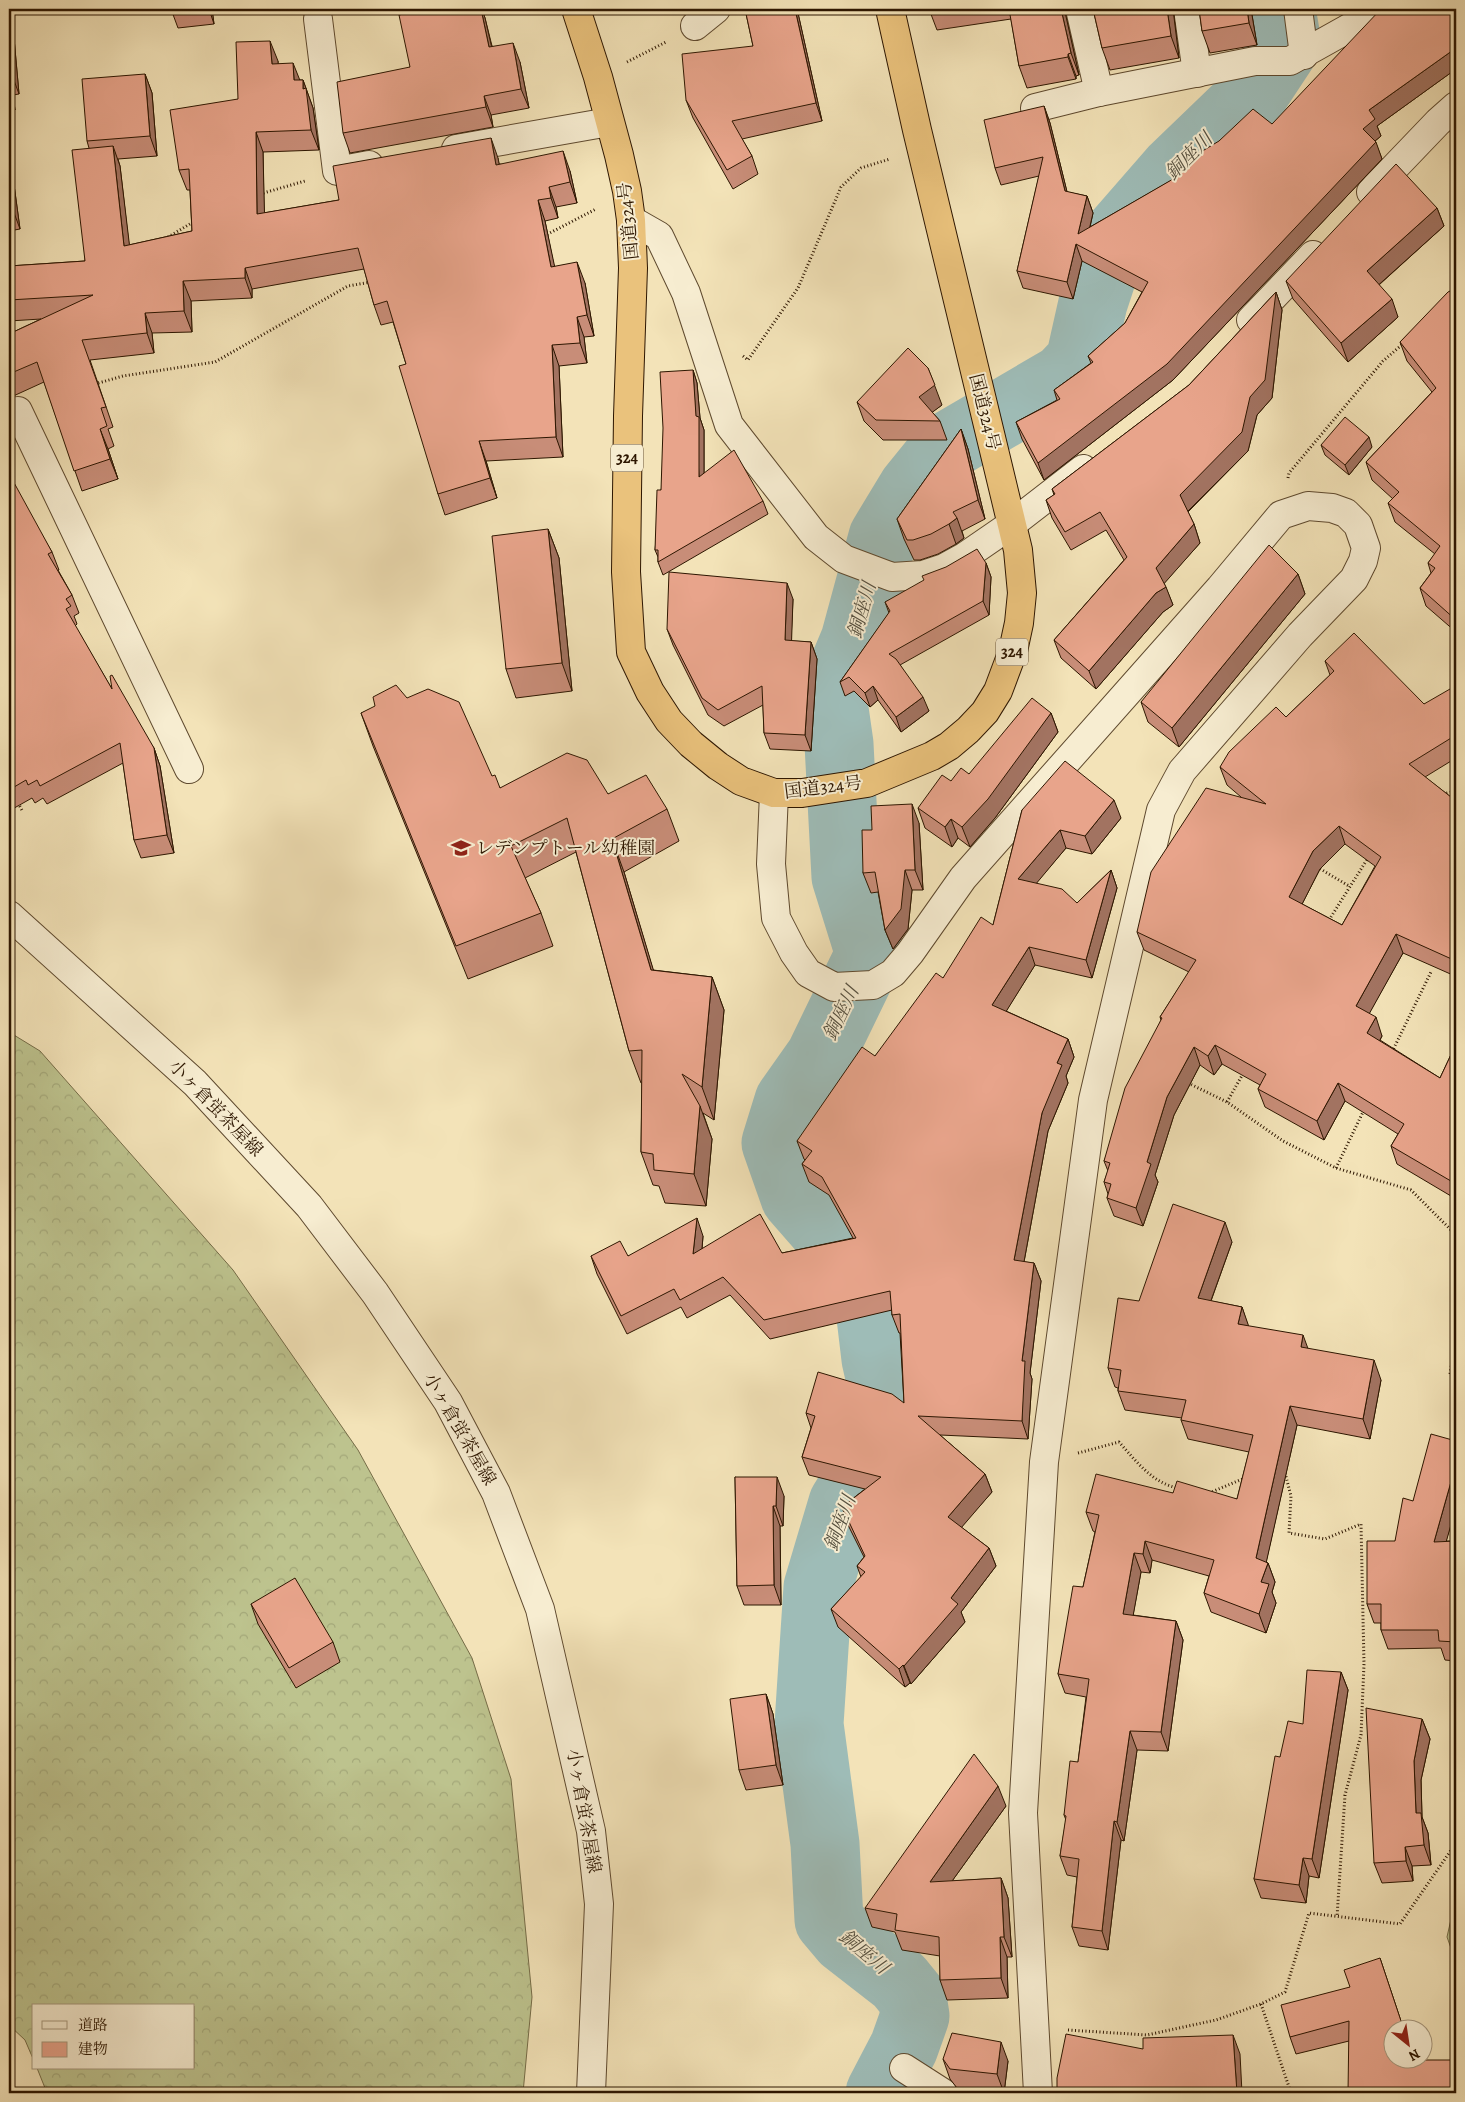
<svg xmlns="http://www.w3.org/2000/svg" width="1465" height="2102" font-family="Alegreya,'Noto Serif JP',serif">
<defs>
<pattern id="forest-crowns" width="20" height="18" patternUnits="userSpaceOnUse" patternTransform="scale(1.25)"><rect width="20" height="18" fill="#bdc38e"/><path d="M2 6a3 3 0 1 1 6 0M12 15a3 3 0 1 1 6 0" fill="none" stroke="#a3a779"/></pattern>
</defs>
<rect width="100%" height="100%" fill="#f3e3b8"/>
<filter id="stains"><feTurbulence type="fractalNoise" baseFrequency=".004" numOctaves="4"/><feColorMatrix values="0 0 0 0 .2 0 0 0 0 .09 0 0 0 0 .02 0 0 0 .5 -.17"/></filter>
<radialGradient id="worn" r=".72"><stop offset=".6" stop-color="#630" stop-opacity="0"/><stop offset="1" stop-color="#630" stop-opacity=".3"/></radialGradient>
<!-- forest -->
<g fill="url(#forest-crowns)" stroke="#756c47">
<polygon points="9,1032 40,1051 233,1270 358,1450 472,1658 511,1779 532,1997 523,2093 47,2093 37,2068 194,2068 194,2006 34,2006 34,2061 25,2040 9,2025"/>
<polygon points="1456,1897 1456,1962 1447,1937"/>
</g>
<g fill="none" stroke-linecap="round" stroke-linejoin="round">
<!-- river -->
<polyline stroke="#9ebcb7" stroke-width="69" points="880,2093 904,2047 915,2016 912,1997 899,1981 845,1939 829,1920 825,1844 809,1724 818,1587 843,1503 891,1425 876,1359 871,1317 863,1283 849,1259 795,1197 776,1143 789,1101 820,1057 870,954 846,877 839,744 832,695 855,640 883,537 912,489 946,447 1064,378 1080,361 1093,303 1114,239 1175,169 1256,91 1287,44 1281,9"/>
<defs>
<g id="minor">
<polyline points="1080,9 1099,92"/>
<polyline points="1188,9 1197,73"/>
<polyline points="1298,9 1304,55"/>
<polyline points="318,19 337,171 369,165"/>
<polyline points="695,26 716,9"/>
<polyline points="1035,108 1099,92 1255,61 1290,61 1383,9"/>
<polyline points="456,149 609,122"/>
<polyline points="1371,192 1438,122 1456,106"/>
<polyline points="631,220 659,236 686,293 729,425 816,537 844,559 892,577 923,575 944,568 964,557 1012,524 1083,469"/>
<polyline points="1251,320 1313,255"/>
<polyline points="18,411 189,769"/>
<polyline points="774,793 771,864 776,918 794,953 808,973 834,987 873,985 893,973 910,953 963,878 1220,588 1281,515 1308,506 1332,508 1346,513 1358,525 1366,548 1363,561 1354,579 1300,635 1182,771 1161,810 1093,1100 1044,1462 1023,1813 1038,2093"/>
<polyline points="9,915 195,1083 309,1206 375,1293 448,1402 496,1493 540,1609 591,1831 599,1904 591,2093"/>
<polyline points="904,2068 943,2093"/>
</g>
<polyline id="highway" points="576,9 598,77 619,155 627,191 631,220 633,268 628,416 626,572 631,652 650,692 669,721 691,744 718,766 741,781 774,793 802,793 867,783 932,756 949,746 968,730 985,712 998,691 1013,651 1019,623 1022,593 1018,550 917,130 890,9"/>
</defs>
<!-- minor casing -->
<use href="#minor" stroke="#5e492e" stroke-width="30"/>
<!-- highway casing -->
<use href="#highway" stroke="#2d1600" stroke-width="30"/>
<!-- path -->
<g stroke="#2d1600" stroke-width="3" stroke-dasharray="1 2.5" stroke-linecap="butt">
<polyline points="627,62 666,42"/>
<polyline points="260,194 305,181"/>
<polyline points="544,236 596,209"/>
<polyline points="168,237 195,221"/>
<polyline points="743,356 748,360 798,288 841,187 861,168 890,159"/>
<polyline points="95,384 123,376 215,362 348,286 371,282"/>
<polyline points="1288,478 1289,473 1383,361 1404,343"/>
<polyline points="1443,794 1456,791"/>
<polyline points="18,803 23,812"/>
<polyline points="1317,867 1349,886"/>
<polyline points="1329,920 1368,858"/>
<polyline points="1392,1052 1431,972"/>
<polyline points="1188,1083 1227,1102 1283,1141 1336,1168 1411,1190 1452,1231 1456,1317"/>
<polyline points="1227,1102 1244,1072"/>
<polyline points="1336,1168 1364,1110"/>
<polyline points="1450,1374 1456,1337"/>
<path d="M 1078,1453 L 1119,1442 C 1136,1461 1152,1483 1178,1488"/>
<polyline points="1285,1473 1291,1496 1289,1533 1325,1539 1361,1524 1364,1664 1361,1735 1345,1795 1337,1917"/>
<polyline points="1209,1493 1245,1478"/>
<polyline points="1261,2004 1291,2093"/>
<polyline points="1068,2030 1147,2035 1216,2020 1261,2004 1285,1992 1309,1913 1400,1924 1456,1843"/>
</g>
<!-- minor -->
<use href="#minor" stroke="#f7edd1" stroke-width="28"/>
<!-- highway -->
<use href="#highway" stroke="#eac27c" stroke-width="28"/>
</g>
<!-- wall -->
<g fill="#c88d78" stroke="#2d1600" fill-rule="evenodd">
<polygon points="171,9 212,9 214,24 178,28"/>
<polygon points="429,9 482,9 485,18 492,46 520,62 529,108 491,115 493,127 350,153 343,133 410,67"/>
<polygon points="745,9 797,9 822,121 742,139 752,156 758,174 733,189 693,118 686,100 753,46"/>
<polygon points="929,9 1065,9 1065,12 1079,75 1076,76 1076,79 1027,88 1019,66 1011,19 937,30"/>
<polygon points="1093,9 1173,9 1179,58 1110,70 1102,48"/>
<polygon points="1199,9 1251,9 1257,45 1210,53 1202,31"/>
<polygon points="1456,9 1456,69 1377,126 1381,136 1375,141 1382,159 1173,380 1044,480 1022,439 1016,422 1057,400 1054,390 1091,363 1088,356 1125,323 1142,292 1082,261 1073,299 1023,288 1017,271 1039,176 1001,185 995,168 1044,106 1050,123 1067,192 1087,196 1093,213 1090,227 1179,176 1176,167 1272,124"/>
<polygon points="9,22 14,38 19,94 13,95 15,110 9,111"/>
<polygon points="278,61 278,64 299,80 303,80 313,108 319,150 263,152 264,213 339,200 498,158 499,164 570,171 577,203 556,207 558,218 545,221 554,266 585,283 594,336 584,337 587,363 559,366 563,457 486,461 497,498 445,515 438,494 406,364 393,322 381,325 374,305 364,269 252,289 252,298 191,301 192,332 152,333 154,353 90,360 113,427 108,429 114,446 108,449 118,479 82,491 44,382 9,398 9,334 41,319 9,321 9,266 85,261 89,148 87,141 145,74 152,93 157,156 118,159 120,166 129,245 192,231 190,190 187,190 179,170 238,99"/>
<polygon points="9,148 20,229 9,231"/>
<polygon points="1437,208 1444,226 1379,285 1398,317 1348,362 1293,299 1286,281"/>
<polygon points="1456,288 1456,632 1426,606 1420,588 1431,573 1428,563 1435,554 1395,522 1388,503 1393,499 1372,480 1366,462 1432,392 1407,361 1400,342"/>
<polygon points="1276,292 1282,310 1272,398 1257,415 1248,451 1188,512 1194,524 1200,543 1164,583 1173,605 1163,612 1096,689 1061,658 1054,640 1124,560 1106,530 1071,550 1052,518 1046,500 1054,495 1052,489 1189,385"/>
<polygon points="693,370 697,383 700,418 704,430 704,473 763,501 768,514 663,575 658,562 658,557 655,550 661,490"/>
<polygon points="857,402 942,405 932,412 940,421 947,440 883,440 864,421"/>
<polygon points="961,429 968,449 985,519 962,531 964,538 956,544 938,554 920,560 914,560 904,539 897,519"/>
<polygon points="1321,445 1372,447 1349,475 1325,455"/>
<polygon points="9,481 52,552 59,570 58,570 72,595 79,613 74,616 77,624 75,626 112,689 154,748 160,766 174,853 141,858 134,840 123,763 47,804 43,798 35,803 32,798 9,811"/>
<polygon points="548,529 559,558 572,691 516,698 506,669"/>
<polygon points="986,563 991,577 989,615 900,665 929,711 901,732 878,700 870,707 854,691 845,696 840,682 889,613 885,602"/>
<polygon points="1298,574 1305,594 1179,747 1148,722 1141,702"/>
<polygon points="793,599 791,641 811,642 817,659 811,751 770,749 764,733 763,705 724,726 708,715 673,645 667,629"/>
<path d="M 1325,661 L 1424,704 L 1456,700 L 1456,758 L 1425,777 L 1456,801 L 1456,980 L 1455,976 L 1403,953 L 1369,1013 L 1382,1036 L 1380,1040 L 1440,1078 L 1456,1044 L 1456,1199 L 1397,1164 L 1391,1146 L 1398,1134 L 1345,1101 L 1324,1140 L 1265,1107 L 1258,1089 L 1260,1085 L 1222,1064 L 1214,1075 L 1200,1065 L 1174,1115 L 1155,1175 L 1158,1182 L 1143,1226 L 1114,1216 L 1107,1198 L 1108,1194 L 1104,1182 L 1108,1171 L 1104,1161 L 1161,1020 L 1160,1017 L 1189,972 L 1144,950 L 1137,932 L 1241,797 L 1227,785 L 1220,767 L 1286,717 L 1330,675 ZM 1345,844 L 1375,866 L 1342,925 L 1302,904 L 1320,869 Z"/>
<polygon points="407,698 492,776 500,788 608,794 667,809 679,841 624,872 653,970 712,977 724,1010 714,1120 703,1113 712,1139 706,1206 665,1203 659,1186 653,1185 641,1152 642,1083 641,1083 629,1051 576,852 525,878 541,913 553,946 468,979 373,746 361,713"/>
<polygon points="1051,713 1058,732 995,818 970,847 958,838 952,847 925,828 918,808 951,781 969,774"/>
<polygon points="1022,810 1121,818 1092,854 1066,848 1036,883 1077,903 1111,870 1117,888 1092,978 1035,965 1006,1011 1068,1039 1074,1057 1066,1076 1068,1083 1048,1131 1024,1262 1034,1263 1041,1281 1030,1373 1032,1379 1028,1439 940,1435 985,1474 992,1492 961,1527 989,1548 996,1566 961,1612 965,1622 911,1684 910,1683 905,1687 838,1627 831,1609 861,1577 857,1566 864,1557 848,1525 842,1507 865,1489 809,1475 802,1457 811,1428 806,1413 904,1403 900,1333 899,1333 892,1315 892,1310 770,1339 730,1295 687,1318 681,1307 627,1334 597,1274 591,1256 628,1256 703,1236 702,1249 782,1253 853,1238 829,1195 809,1182 802,1164 805,1160 804,1159 797,1141 875,1056 943,978 993,925"/>
<polygon points="919,823 923,890 912,890 908,929 893,949 885,930 878,892 871,893 863,873 872,830"/>
<polygon points="1232,1242 1211,1301 1242,1307 1248,1326 1307,1348 1381,1380 1370,1439 1297,1425 1266,1562 1268,1563 1275,1582 1272,1592 1276,1603 1266,1633 1211,1612 1204,1593 1209,1576 1152,1560 1150,1573 1141,1572 1133,1615 1176,1621 1183,1640 1168,1751 1137,1750 1124,1841 1121,1840 1108,1950 1079,1946 1072,1927 1077,1877 1067,1875 1060,1856 1066,1820 1064,1815 1078,1762 1086,1697 1065,1693 1058,1674 1083,1587 1095,1532 1093,1531 1086,1512 1173,1493 1237,1499 1249,1452 1188,1439 1181,1420 1182,1418 1125,1410 1118,1391 1118,1388 1115,1387 1108,1368 1139,1301"/>
<polygon points="1456,1441 1456,1507 1446,1541 1456,1541 1456,1661 1445,1660 1441,1648 1388,1649 1381,1630 1381,1623 1374,1623 1367,1604 1413,1501"/>
<polygon points="735,1477 784,1496 783,1526 780,1526 781,1605 744,1605 737,1586"/>
<polygon points="251,1604 333,1642 340,1662 296,1688 258,1624"/>
<polygon points="1341,1672 1348,1690 1319,1878 1309,1876 1306,1903 1261,1898 1254,1879 1280,1757"/>
<polygon points="766,1694 773,1714 783,1785 746,1790 739,1770"/>
<polygon points="1422,1719 1430,1739 1421,1780 1422,1817 1428,1833 1431,1865 1412,1866 1413,1881 1382,1883 1374,1863"/>
<polygon points="1006,1806 952,1881 1001,1878 1008,1898 1012,1957 1007,1957 1008,1998 947,2000 940,1980 940,1956 902,1950 895,1932 872,1927 865,1908"/>
<polygon points="1380,1958 1404,2030 1392,2030 1392,2060 1456,2093 1349,2041 1296,2054 1290,2037 1350,1987"/>
<polygon points="943,2059 1008,2061 1004,2093 998,2093 957,2088 950,2079"/>
</g>
<!-- shaded-wall -->
<g fill="#a27361" stroke="#2d1600">
<polygon points="209,9 212,9 214,24"/>
<polygon points="481,9 482,9 485,18 496,66 489,47"/>
<polygon points="795,9 797,9 798,13 822,121 816,103"/>
<polygon points="1061,9 1065,9 1065,12 1079,75 1071,53"/>
<polygon points="1167,9 1173,9 1179,58 1171,36"/>
<polygon points="1247,9 1251,9 1257,45 1249,23"/>
<polygon points="9,22 14,38 19,94 12,75 9,34"/>
<polygon points="270,41 278,61 279,84 272,64"/>
<polygon points="513,43 520,62 529,108 521,89"/>
<polygon points="1456,48 1456,69 1377,126 1381,136 1369,146 1363,129 1369,110"/>
<polygon points="1068,54 1076,76 1076,79 1068,57"/>
<polygon points="293,63 301,83 294,80"/>
<polygon points="145,74 152,93 157,156 150,136"/>
<polygon points="303,80 313,108 319,150 311,130 303,89"/>
<polygon points="9,84 13,95 15,110 9,94"/>
<polygon points="484,96 491,115 493,127 486,107"/>
<polygon points="1044,106 1050,123 1071,208 1065,191"/>
<polygon points="256,132 263,152 265,234 257,214"/>
<polygon points="491,138 498,158 503,185 496,165"/>
<polygon points="1376,142 1382,159 1173,380 1044,480 1038,463"/>
<polygon points="113,146 120,166 132,266 124,246"/>
<polygon points="9,148 20,229 13,210 9,178"/>
<polygon points="563,151 570,171 577,203 570,182"/>
<polygon points="549,187 556,207 558,218 551,198"/>
<polygon points="1087,196 1093,213 1085,248 1078,234"/>
<polygon points="538,200 545,221 559,287 551,267"/>
<polygon points="1437,208 1444,226 1374,289 1367,271"/>
<polygon points="1076,244 1082,261 1073,299 1067,282"/>
<polygon points="577,262 585,283 594,336 587,315"/>
<polygon points="245,268 252,289 252,298 245,278"/>
<polygon points="183,281 191,301 192,332 184,311"/>
<polygon points="1276,292 1282,310 1272,398 1257,415 1248,451 1186,513 1180,495"/>
<polygon points="1392,299 1398,317 1348,362 1341,343"/>
<polygon points="145,313 152,333 154,353 147,333"/>
<polygon points="577,317 584,337 587,363 580,343"/>
<polygon points="552,345 559,366 563,457 556,437"/>
<polygon points="928,368 942,405 926,417 919,397"/>
<polygon points="693,370 697,383 700,418 704,430 704,490 699,477"/>
<polygon points="100,429 108,449 118,479 110,459"/>
<polygon points="961,429 968,449 985,519 978,500"/>
<polygon points="1369,437 1372,447 1349,475 1345,465"/>
<polygon points="479,441 486,461 497,498 490,478"/>
<polygon points="957,518 964,538 956,544 949,524"/>
<polygon points="1194,524 1200,543 1162,586 1156,568"/>
<polygon points="548,529 559,558 572,691 562,663"/>
<polygon points="986,563 991,577 989,615 983,601"/>
<polygon points="1298,574 1305,594 1179,747 1172,728"/>
<polygon points="787,583 793,599 791,657 785,640"/>
<polygon points="1166,587 1173,605 1163,612 1096,689 1089,671 1156,593"/>
<polygon points="811,642 817,659 811,751 805,735"/>
<polygon points="873,686 878,700 870,707 865,693"/>
<polygon points="923,697 929,711 901,732 896,717"/>
<polygon points="1051,713 1058,732 995,818 970,847 962,827"/>
<polygon points="154,748 160,766 174,853 167,835"/>
<polygon points="1114,800 1121,818 1092,854 1085,836"/>
<polygon points="912,804 919,823 923,890 915,870"/>
<polygon points="951,819 958,838 952,847 945,827"/>
<polygon points="1339,826 1345,844 1320,869 1296,916 1289,897 1313,851"/>
<polygon points="1060,830 1066,848 1025,897 1018,879"/>
<polygon points="612,839 624,872 663,1002 651,970"/>
<polygon points="905,870 912,890 908,929 893,949 885,930"/>
<polygon points="1111,870 1117,888 1092,978 1086,960"/>
<polygon points="1396,934 1403,953 1363,1025 1356,1006"/>
<polygon points="1029,947 1035,965 999,1023 992,1005"/>
<polygon points="712,977 724,1010 714,1120 702,1087"/>
<polygon points="1376,1017 1382,1036 1374,1051 1367,1033"/>
<polygon points="1068,1039 1074,1057 1066,1076 1068,1083 1048,1131 1021,1278 1014,1260 1042,1113 1057,1063"/>
<polygon points="1215,1045 1222,1064 1214,1075 1208,1056"/>
<polygon points="1194,1047 1200,1065 1174,1115 1155,1175 1158,1182 1143,1226 1136,1208 1147,1162 1167,1097"/>
<polygon points="1338,1083 1345,1101 1324,1140 1317,1121"/>
<polygon points="700,1106 712,1139 706,1206 694,1174"/>
<polygon points="697,1218 703,1236 700,1272 693,1254"/>
<polygon points="1225,1222 1232,1242 1205,1317 1198,1298"/>
<polygon points="1034,1263 1041,1281 1030,1373 1032,1379 1028,1439 1022,1421 1022,1361"/>
<polygon points="1242,1307 1249,1327 1238,1324"/>
<polygon points="1303,1335 1310,1354 1301,1347"/>
<polygon points="1374,1360 1381,1380 1370,1439 1363,1419"/>
<polygon points="1290,1406 1297,1425 1263,1577 1256,1558"/>
<polygon points="1456,1464 1456,1507 1441,1560 1434,1542"/>
<polygon points="985,1474 992,1492 955,1535 948,1517"/>
<polygon points="777,1477 784,1496 783,1526 776,1506"/>
<polygon points="773,1506 780,1526 781,1605 774,1585"/>
<polygon points="1145,1541 1152,1560 1150,1573 1143,1554"/>
<polygon points="989,1548 996,1566 961,1612 965,1622 911,1684 904,1666 951,1598"/>
<polygon points="1134,1553 1141,1572 1130,1633 1123,1614"/>
<polygon points="1268,1563 1275,1582 1272,1592 1276,1603 1266,1633 1259,1614 1261,1582"/>
<polygon points="1176,1621 1183,1640 1168,1751 1161,1732"/>
<polygon points="903,1665 910,1683 905,1687 899,1669"/>
<polygon points="1341,1672 1348,1690 1319,1878 1312,1859"/>
<polygon points="766,1694 773,1714 783,1785 776,1765"/>
<polygon points="1422,1719 1430,1739 1421,1780 1422,1817 1428,1833 1431,1865 1424,1845 1416,1813 1414,1761"/>
<polygon points="1130,1731 1137,1750 1124,1841 1117,1822"/>
<polygon points="998,1786 1006,1806 937,1902 930,1882"/>
<polygon points="1114,1821 1121,1840 1108,1950 1102,1931"/>
<polygon points="1405,1847 1412,1866 1413,1881 1406,1861"/>
<polygon points="1303,1858 1309,1876 1306,1903 1299,1885"/>
<polygon points="1001,1878 1008,1898 1012,1957 1004,1937"/>
<polygon points="1000,1937 1007,1957 1008,1998 1001,1978"/>
<polygon points="1233,2035 1240,2054 1242,2093 1237,2093"/>
<polygon points="1001,2042 1008,2061 1004,2093 997,2074"/>
</g>
<!-- building -->
<g fill="#e8a48b" stroke="#2d1600" fill-rule="evenodd">
<polygon points="429,9 481,9 489,47 513,43 521,89 484,96 486,107 343,133 337,82 410,67 399,15"/>
<polygon points="745,9 795,9 816,103 732,121 752,156 727,170 686,100 682,54 753,46"/>
<polygon points="1009,9 1061,9 1071,53 1068,54 1068,57 1019,66"/>
<polygon points="1093,9 1167,9 1171,36 1102,48"/>
<polygon points="1199,9 1247,9 1249,23 1202,31"/>
<polygon points="1381,9 1456,9 1456,48 1369,110 1375,119 1363,129 1376,142 1167,364 1038,463 1016,422 1060,399 1054,390 1093,362 1088,356 1125,323 1148,282 1076,244 1067,282 1017,271 1043,157 995,168 984,120 1044,106 1065,191 1087,196 1078,234 1180,175 1176,167 1219,141 1253,109 1272,124"/>
<polygon points="9,34 12,75 9,75"/>
<polygon points="270,41 272,64 293,63 294,80 303,80 303,89 306,88 311,130 256,132 257,214 339,200 333,166 491,138 496,165 563,151 570,182 549,187 551,198 538,200 551,267 577,262 587,315 577,317 580,343 552,345 556,437 479,441 490,478 438,494 399,366 406,364 387,301 374,305 358,248 245,268 245,278 183,281 184,311 145,313 147,333 82,340 106,407 101,408 107,426 100,429 110,459 74,471 37,362 9,374 9,334 93,295 9,300 9,266 85,261 72,150 113,146 124,246 192,231 189,169 179,170 170,110 238,99 236,42"/>
<polygon points="145,74 150,136 87,141 82,79"/>
<polygon points="1396,164 1437,208 1367,271 1392,299 1341,343 1286,281"/>
<polygon points="9,178 13,210 9,210"/>
<polygon points="1456,288 1456,620 1420,588 1435,568 1428,563 1440,546 1388,503 1399,492 1366,462 1436,388 1400,342 1448,292"/>
<polygon points="1276,292 1265,380 1250,397 1242,432 1180,495 1194,524 1156,568 1166,587 1156,593 1089,671 1054,640 1127,557 1100,512 1065,532 1046,500 1055,494 1052,489 1189,385"/>
<polygon points="908,348 928,368 935,385 919,397 940,421 876,420 857,402"/>
<polygon points="693,370 696,416 699,417 699,477 734,450 763,501 658,562 658,550 655,550 657,490 661,490 663,428 660,372"/>
<polygon points="1345,417 1369,437 1345,465 1321,445"/>
<polygon points="961,429 978,500 953,512 957,518 949,524 931,534 913,540 907,540 897,519"/>
<polygon points="12,479 52,552 48,554 72,595 66,599 71,606 66,609 112,689 110,676 112,675 154,748 167,835 134,840 120,743 40,786 37,780 28,785 26,780 9,790 9,481"/>
<polygon points="548,529 562,663 506,669 492,536"/>
<polygon points="1269,545 1298,574 1172,728 1141,702"/>
<polygon points="977,549 986,563 983,601 889,654 896,659 923,697 896,717 873,686 865,693 849,677 840,682 890,611 885,602 924,580 922,576 946,567"/>
<polygon points="669,572 787,583 785,640 811,642 805,735 764,733 762,686 718,710 702,698 667,629"/>
<path d="M 1354,633 L 1424,704 L 1450,689 L 1456,700 L 1456,735 L 1409,764 L 1456,801 L 1456,961 L 1396,934 L 1356,1006 L 1376,1017 L 1367,1033 L 1440,1078 L 1456,1044 L 1456,1184 L 1391,1146 L 1404,1124 L 1338,1083 L 1317,1121 L 1258,1089 L 1266,1074 L 1215,1045 L 1208,1056 L 1194,1047 L 1167,1097 L 1147,1162 L 1151,1164 L 1136,1208 L 1107,1198 L 1111,1184 L 1104,1182 L 1110,1163 L 1104,1161 L 1125,1088 L 1162,1018 L 1160,1017 L 1196,960 L 1137,932 L 1151,872 L 1206,788 L 1266,804 L 1220,767 L 1229,752 L 1276,707 L 1286,717 L 1334,671 L 1325,661 ZM 1339,826 L 1381,857 L 1342,925 L 1289,897 L 1313,851 Z"/>
<polygon points="396,685 407,698 428,689 459,702 492,776 495,775 500,788 567,753 587,760 608,794 646,775 667,809 612,839 651,970 712,977 702,1087 682,1074 700,1106 694,1174 654,1170 653,1154 641,1152 642,1050 629,1051 567,818 511,846 541,913 456,946 361,713 375,706 373,697"/>
<polygon points="1032,698 1051,713 988,799 962,827 951,819 945,827 918,808 942,775 951,781 961,768 969,774"/>
<polygon points="1065,761 1114,800 1085,836 1060,830 1018,879 1062,889 1077,903 1111,870 1086,960 1029,947 992,1005 1068,1039 1057,1063 1062,1065 1042,1113 1014,1260 1034,1263 1022,1361 1025,1361 1022,1421 918,1416 985,1474 948,1517 989,1548 951,1598 958,1604 904,1666 903,1665 899,1669 831,1609 865,1572 857,1566 865,1556 842,1507 881,1477 802,1457 815,1416 806,1413 818,1372 892,1394 904,1403 900,1314 892,1315 890,1291 764,1320 723,1277 680,1300 674,1289 621,1316 591,1256 620,1241 628,1256 697,1218 693,1254 760,1214 782,1253 856,1238 822,1177 802,1164 812,1151 797,1141 862,1047 875,1056 936,973 943,978 981,917 993,925 1022,810"/>
<polygon points="912,804 915,870 905,870 901,909 885,930 875,872 863,873 862,830 872,830 871,806"/>
<polygon points="1173,1204 1225,1222 1198,1298 1242,1307 1238,1324 1303,1335 1301,1347 1374,1360 1363,1419 1290,1406 1256,1558 1268,1563 1261,1582 1269,1584 1259,1614 1204,1593 1214,1560 1145,1541 1143,1554 1134,1553 1123,1614 1176,1621 1161,1732 1130,1731 1117,1822 1114,1821 1102,1931 1072,1927 1079,1859 1060,1856 1066,1816 1064,1815 1070,1761 1078,1762 1089,1679 1058,1674 1073,1586 1083,1587 1099,1515 1086,1512 1096,1474 1173,1493 1177,1481 1237,1499 1253,1435 1181,1420 1186,1400 1118,1391 1121,1370 1108,1368 1118,1298 1139,1301"/>
<polygon points="1431,1434 1456,1441 1456,1464 1434,1542 1456,1541 1456,1642 1439,1641 1438,1630 1381,1630 1381,1604 1367,1604 1367,1541 1395,1541 1403,1498 1413,1501"/>
<polygon points="735,1477 777,1477 776,1506 773,1506 774,1585 737,1586"/>
<polygon points="295,1578 333,1642 289,1668 251,1604"/>
<polygon points="1307,1670 1341,1672 1312,1859 1303,1858 1299,1885 1254,1879 1275,1756 1280,1757 1288,1721 1303,1724"/>
<polygon points="766,1694 776,1765 739,1770 730,1699"/>
<polygon points="1366,1708 1422,1719 1414,1761 1416,1813 1421,1813 1424,1845 1405,1847 1406,1861 1374,1863"/>
<polygon points="974,1754 998,1786 930,1882 1001,1878 1004,1937 1000,1937 1001,1978 940,1980 939,1937 895,1930 897,1914 865,1908"/>
<polygon points="1380,1958 1404,2030 1392,2030 1392,2060 1456,2060 1456,2093 1348,2093 1349,2021 1290,2037 1281,2005 1350,1987 1344,1970"/>
<polygon points="952,2033 1001,2042 997,2074 950,2069 943,2059"/>
<polygon points="1066,2034 1143,2049 1143,2038 1233,2035 1237,2093 1057,2093 1057,2078"/>
</g>
<!-- icons -->
<defs>
<symbol id="school-bare" viewBox="-9 -9 18 18"><path d="M0-5L7-2L0 1L-7-2ZM-4 1L0 2.5L4 1V4Q0 6-4 4Z" fill="#8f2418" stroke="#f7edd1" stroke-width="2.5" paint-order="stroke"/></symbol>
</defs>
<g fill-rule="evenodd">
<use href="#school-bare" x="447" y="834" width="28" height="28"/>
</g>
<g text-anchor="middle" dominant-baseline="central" stroke-width="4" stroke-linejoin="round" paint-order="stroke">
<!-- shield labels -->
<g fill="#f7edd1" stroke="#6a563f" stroke-width="1">
<rect x="611" y="444.5" width="32" height="27" rx="4"/>
<rect x="996" y="638.5" width="32" height="27" rx="4"/>
</g>
<g font-size="16" font-weight="bold" fill="#2d1600">
<text x="627" y="458">324</text>
<text x="1012" y="652">324</text>
</g>
<!-- street labels -->
<g font-size="18" fill="#2d1600" stroke="#f7edd1">
<text transform="translate(628 221) rotate(-96)">国道324号</text>
<text transform="translate(985 412) rotate(76)">国道324号</text>
<text transform="translate(823 787) rotate(-7)">国道324号</text>
<text transform="translate(216 1108) rotate(46)">小ヶ倉蛍茶屋線</text>
<text transform="translate(460 1429) rotate(60)">小ヶ倉蛍茶屋線</text>
<text transform="translate(584 1811) rotate(80)">小ヶ倉蛍茶屋線</text>
</g>
<!-- poi labels -->
<g font-size="18" fill="#2d1600" stroke="#f7edd1" text-anchor="start">
<text x="476" y="848">レデンプトール幼稚園</text>
</g>
<!-- water labels -->
<g font-size="19" font-style="italic" fill="#555040" stroke="#f7edd1">
<text transform="translate(1189 156) rotate(-45)">銅座川</text>
<text transform="translate(862 610) rotate(-74)">銅座川</text>
<text transform="translate(841 1013) rotate(-64)">銅座川</text>
<text transform="translate(840 1523) rotate(-70)">銅座川</text>
<text transform="translate(864 1952) rotate(40)">銅座川</text>
</g>
</g>
<!-- margin -->
<rect width="1465" height="2102" fill="none" stroke="#f3e3b8" stroke-width="30"/>
<rect x="10" y="10" width="1445" height="2082" fill="none" stroke="#2d1600" stroke-width="2.5"/>
<rect x="15" y="15" width="1435" height="2072" fill="none" stroke="#2d1600"/>
<!-- legend -->
<rect x="32" y="2004" width="162" height="65" fill="#f7edd1" stroke="#a6977d"/>
<rect x="42" y="2021" width="25" height="8" fill="#f7edd1" stroke="#a6977d"/>
<text x="78" y="2030" font-size="15" fill="#2d1600">道路</text>
<rect x="42" y="2042" width="25" height="15" fill="#e8a48b" stroke="#a6977d"/>
<text x="78" y="2054" font-size="15" fill="#2d1600">建物</text>
<!-- north arrow -->
<g transform="translate(1408 2044) rotate(150)"><circle r="24" fill="#f7edd1" stroke="#a6977d"/>
<path d="M0-4L9 19L0 12L-9 19Z" fill="#8f2418"/>
<text y="-8" font-size="14" font-weight="bold" text-anchor="middle" fill="#2d1600">N</text>
</g>
<rect width="100%" height="100%" filter="url(#stains)"/>
<rect width="100%" height="100%" fill="url(#worn)"/>
</svg>
